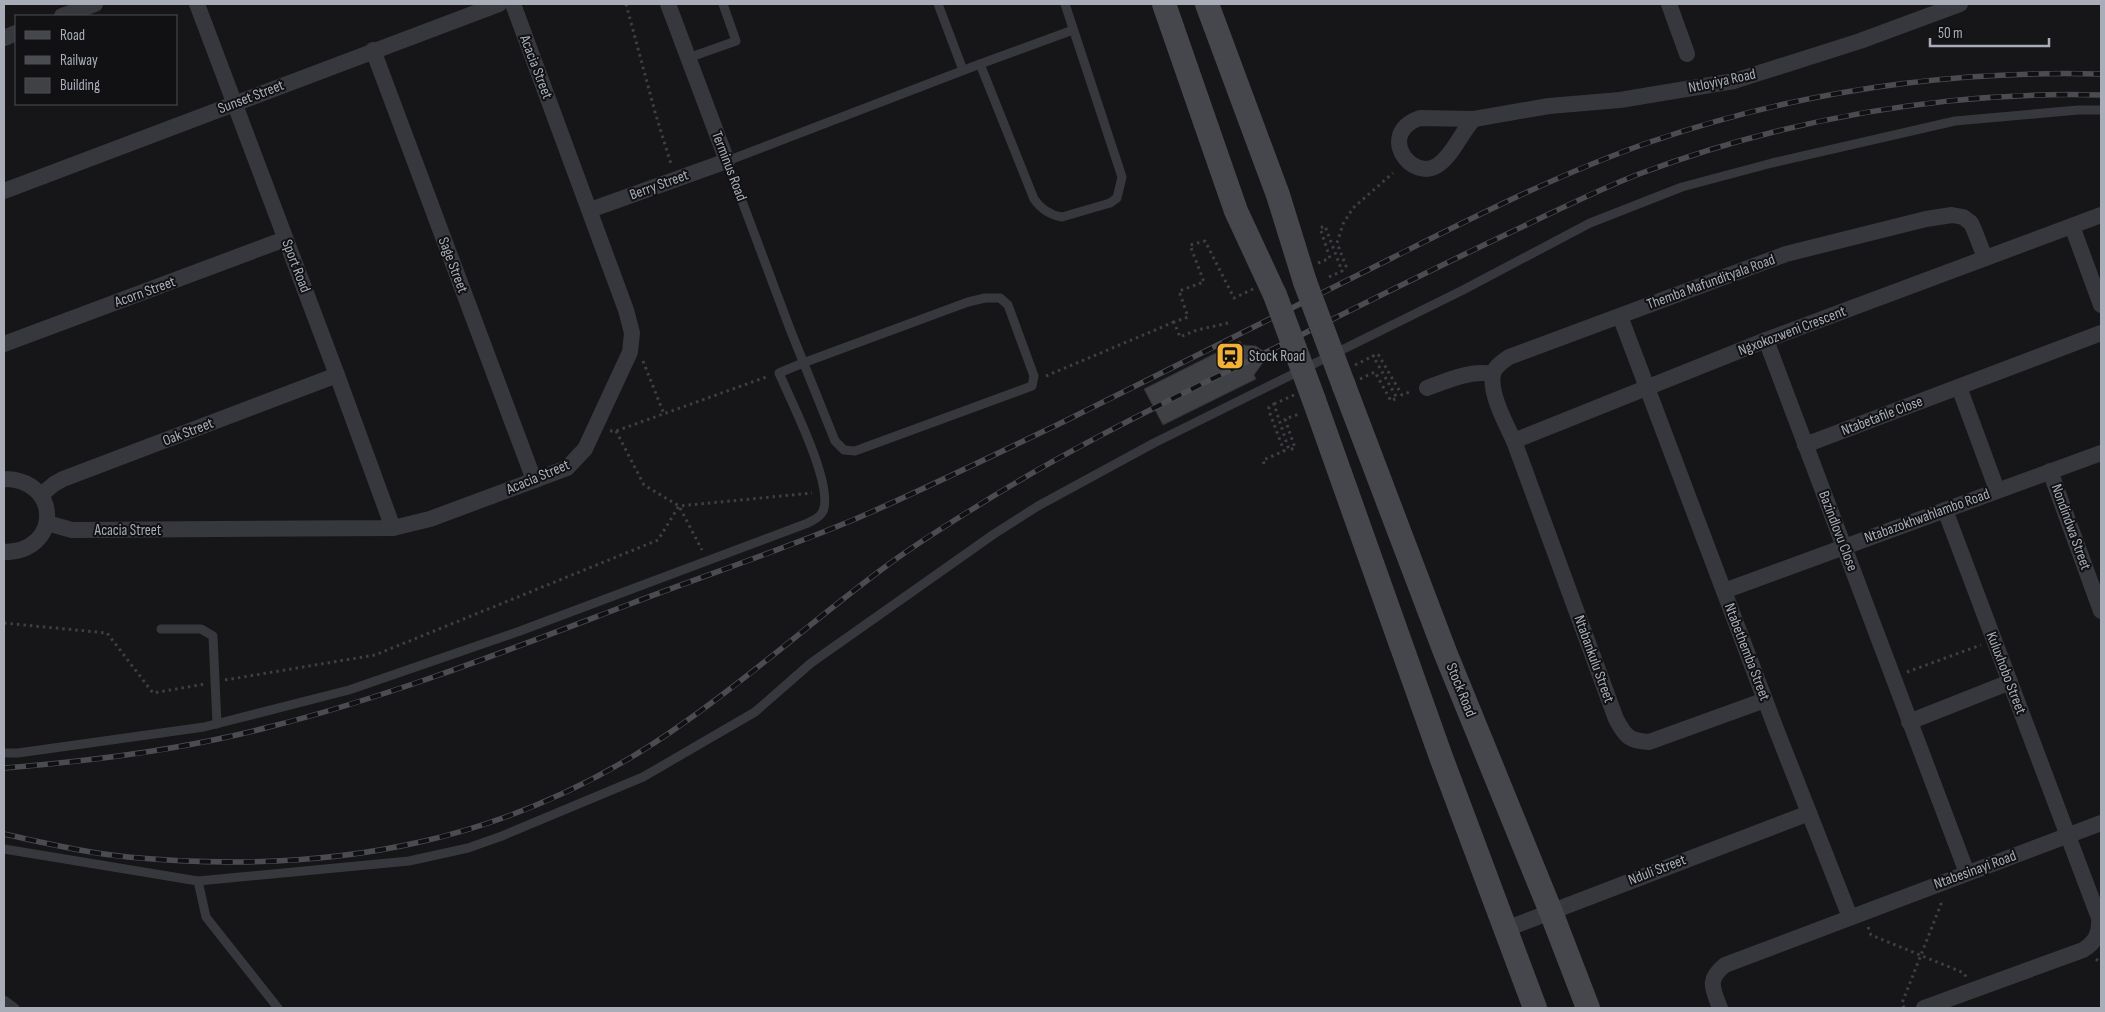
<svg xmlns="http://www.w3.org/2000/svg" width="2105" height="1012" font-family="'Sofia Sans Condensed',sans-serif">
<rect width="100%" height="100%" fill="#161618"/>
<!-- building -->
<polygon fill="#404145" stroke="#303034" points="1240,341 1242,345 1256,346 1263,351 1264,361 1254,375 1256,379 1163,425 1144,389"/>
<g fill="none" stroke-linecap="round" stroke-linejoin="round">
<!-- path -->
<g stroke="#3d3f44" stroke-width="3" stroke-dasharray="2.5 4" stroke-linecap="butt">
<polyline points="626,4 655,112 671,164"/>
<polyline points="1318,263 1330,258 1320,228 1325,226 1342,271"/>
<polyline points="1329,277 1342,271 1346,266 1337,243 1343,224 1353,208 1393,173"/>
<polyline points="1228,323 1197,330 1180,337 1174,322 1188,317 1179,291 1204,282 1190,245 1205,241 1234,298 1253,289"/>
<polyline points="643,361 664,414"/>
<polyline points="1355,365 1373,356"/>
<polyline points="1046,376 1174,322"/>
<polyline points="1360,379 1375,372 1391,401 1397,398 1373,356 1378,354 1402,395 1412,391"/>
<polyline points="1274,404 1294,395"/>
<polyline points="610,431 616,431 769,376"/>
<polyline points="616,431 644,485 679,506 702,550"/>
<polyline points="1264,464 1263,460 1284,451 1269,411 1269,407 1274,404 1289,450 1295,448 1285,419 1299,414"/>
<polyline points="4,623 107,633 153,693 205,684"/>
<polyline points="1907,672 1981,645"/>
<polyline points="225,680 375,655 658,540 679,506 812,493"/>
<polyline points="1868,927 1871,935 1964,973 1966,977"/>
<polyline points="2096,959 2101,963"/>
<polyline points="1904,1008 1902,1003 1941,904 1939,899"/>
</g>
<!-- lane -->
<g stroke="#37383d" stroke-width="9">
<polyline points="938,4 963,70"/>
<polyline points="688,58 736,41 723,4"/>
<path d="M 980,64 L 1034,199 C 1041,209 1049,215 1062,217 L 1110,203 L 1117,198 L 1122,177 L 1065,4"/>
<polyline points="161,629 201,629 213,636 217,724"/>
<path d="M 4,753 L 18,753 L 204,727 L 349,690 L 520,631 L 808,523 C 813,520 820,518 823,511 C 834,485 791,401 779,373 L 803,363 L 968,302 L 985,298 L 1000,298 L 1008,305 L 1034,376 L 1032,386 L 855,451 L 844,450 L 835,441 L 790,329 L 727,161 L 980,64 L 1073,30"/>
<polyline points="4,849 198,881 409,861 468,848 502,836 643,777 755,712 811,663 994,534 1038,506 1154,443 1463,290 1590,223 1682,187 1772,163 1955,121 2078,110 2101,110"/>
<polyline points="198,881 206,917 278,1008"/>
<polyline points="4,1000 15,1008"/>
</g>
<!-- street -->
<g stroke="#37383d" stroke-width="16">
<polyline points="197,4 337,375 393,528"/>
<polyline points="1669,4 1687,54"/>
<polyline points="62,16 95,4"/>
<polyline points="4,38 16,33"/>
<polyline points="373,50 534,480"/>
<path d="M 1474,119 C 1461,132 1454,154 1438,165 C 1411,183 1376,133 1420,118 L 1474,119 L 1549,106 L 1620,100 L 1734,81 L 1860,41 L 1960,4"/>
<polyline points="4,191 499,4"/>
<polyline points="590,210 727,161 668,4"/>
<polyline points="2072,226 2101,305"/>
<polyline points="1620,316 1776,729 1850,917"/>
<polyline points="1766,340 1967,873"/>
<polyline points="4,344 285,239"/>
<polyline points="1959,387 1997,490"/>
<path d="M 1427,388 C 1449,380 1470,370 1493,374"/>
<polyline points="1514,441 1766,340 2101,215"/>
<polyline points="1805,445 2101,333"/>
<polyline points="2050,471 2101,611"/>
<path d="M 4,479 C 61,479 62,552 4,552"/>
<polyline points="41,495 54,484 63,479 337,375"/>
<polyline points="47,523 72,530 393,528 430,519 567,468 585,449 630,352 632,333 626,310 513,4"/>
<polyline points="1724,591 2101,453"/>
<path d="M 1765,700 L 1649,742 C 1629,741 1625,736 1616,719 L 1514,441 C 1506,424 1489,393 1493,374 C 1495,366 1502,362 1509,357 L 1786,254 L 1926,219 L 1952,215 L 1963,217 L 1971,223 L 1975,232 L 1985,258"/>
<polyline points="1909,722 2010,682"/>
<polyline points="1506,929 1809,813"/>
<path d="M 1720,1008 C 1713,989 1706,980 1725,965 L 2101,823"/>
<path d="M 1924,1008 L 2083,950 C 2096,942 2100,933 2099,918 L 1945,510"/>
</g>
<!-- secondary -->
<g stroke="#45474d" stroke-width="24">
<polyline points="1164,4 1236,211 1275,295"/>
<polyline points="1207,4 1278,195 1305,282"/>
<polyline points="1344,386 1445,652 1551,912 1588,1008"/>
<polyline points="1314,400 1441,757 1535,1008"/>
</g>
<defs>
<g id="rail">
<path d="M 4,768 C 93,761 182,750 269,727 C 392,696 511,649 630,604 C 706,575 785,549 860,517 C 929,487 996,454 1063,422 C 1174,367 1284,312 1394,257 C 1478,215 1561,173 1650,142 C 1795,92 1947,70 2101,74"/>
<path d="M 4,834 C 45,843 86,853 128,857 C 333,876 516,843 685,722 C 754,674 817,617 885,567 C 913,546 942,528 971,510 C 1078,442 1193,389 1307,332 C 1379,296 1451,260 1524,226 C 1562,208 1600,189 1639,174 C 1786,119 1944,91 2101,95"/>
</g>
</defs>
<!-- rail casing -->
<use href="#rail" stroke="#4a4c52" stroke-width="5.5"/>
<!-- rail -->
<use href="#rail" stroke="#111113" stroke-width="4" stroke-dasharray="11" stroke-linecap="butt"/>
<!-- secondary-bridge -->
<g stroke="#45474d" stroke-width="24">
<polyline points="1305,282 1344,386"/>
<polyline points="1275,295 1314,400"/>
</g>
</g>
<!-- icons -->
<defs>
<symbol id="station-square" viewBox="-11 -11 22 22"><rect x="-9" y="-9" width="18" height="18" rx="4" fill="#f2b134" stroke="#111113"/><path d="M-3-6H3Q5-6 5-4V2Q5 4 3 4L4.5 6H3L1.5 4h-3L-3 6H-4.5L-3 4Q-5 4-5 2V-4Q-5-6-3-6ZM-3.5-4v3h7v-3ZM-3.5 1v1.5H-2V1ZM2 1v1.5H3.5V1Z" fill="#111"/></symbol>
</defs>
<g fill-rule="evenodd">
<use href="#station-square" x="1214" y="340" width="32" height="32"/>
</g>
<g text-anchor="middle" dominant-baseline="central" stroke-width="4" stroke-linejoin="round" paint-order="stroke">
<!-- street labels -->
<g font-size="15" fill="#a8adb8" stroke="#111113">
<text transform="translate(536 67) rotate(69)">Acacia Street</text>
<text transform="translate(1722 81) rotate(-12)">Ntloyiya Road</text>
<text transform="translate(251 97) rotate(-21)">Sunset Street</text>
<text transform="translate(729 166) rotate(69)">Terminus Road</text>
<text transform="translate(659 185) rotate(-20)">Berry Street</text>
<text transform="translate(453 265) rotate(69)">Sage Street</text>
<text transform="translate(296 266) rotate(69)">Sport Road</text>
<text transform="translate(1711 282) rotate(-20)">Themba Mafundityala Road</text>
<text transform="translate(145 292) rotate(-20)">Acorn Street</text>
<text transform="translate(1792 331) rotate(-21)">Ngxokozweni Crescent</text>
<text transform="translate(1882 416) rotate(-21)">Ntabetafile Close</text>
<text transform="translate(188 432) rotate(-21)">Oak Street</text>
<text transform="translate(538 477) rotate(-23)">Acacia Street</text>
<text transform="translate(1927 516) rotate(-20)">Ntabazokhwahlambo Road</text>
<text transform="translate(2071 527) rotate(70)">Nondindwa Street</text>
<text x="128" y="530">Acacia Street</text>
<text transform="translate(1838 531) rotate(69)">Bazindlovu Close</text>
<text transform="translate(1747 652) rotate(69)">Ntabethemba Street</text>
<text transform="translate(1594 659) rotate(70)">Ntabankulu Street</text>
<text transform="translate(2006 673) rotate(69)">Kuluxhobo Street</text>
<text transform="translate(1461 690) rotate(68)">Stock Road</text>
<text transform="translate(1657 870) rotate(-21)">Nduli Street</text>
<text transform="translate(1975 870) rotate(-20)">Ntabesinayi Road</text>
</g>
<!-- poi labels -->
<g font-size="15" fill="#a8adb8" stroke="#111113" text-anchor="start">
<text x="1249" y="356">Stock Road</text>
</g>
</g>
<!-- border -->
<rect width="2105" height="1012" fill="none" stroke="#a8adb8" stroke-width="10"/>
<!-- legend -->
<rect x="15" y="15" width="162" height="90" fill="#111113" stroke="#4d4f55"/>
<rect x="25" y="31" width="25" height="8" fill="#45474d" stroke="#4d4f55"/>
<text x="60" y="40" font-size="15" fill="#a8adb8">Road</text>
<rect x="25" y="56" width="25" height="8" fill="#4a4c52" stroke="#4d4f55"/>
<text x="60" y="65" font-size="15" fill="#a8adb8">Railway</text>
<rect x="25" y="78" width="25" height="15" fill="#404145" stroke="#4d4f55"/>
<text x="60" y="90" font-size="15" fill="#a8adb8">Building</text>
<!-- scale -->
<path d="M1930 38v8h119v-8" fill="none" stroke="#a8adb8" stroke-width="2.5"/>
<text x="1938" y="38" font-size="15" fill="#a8adb8" stroke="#111113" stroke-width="4" paint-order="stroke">50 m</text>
</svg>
